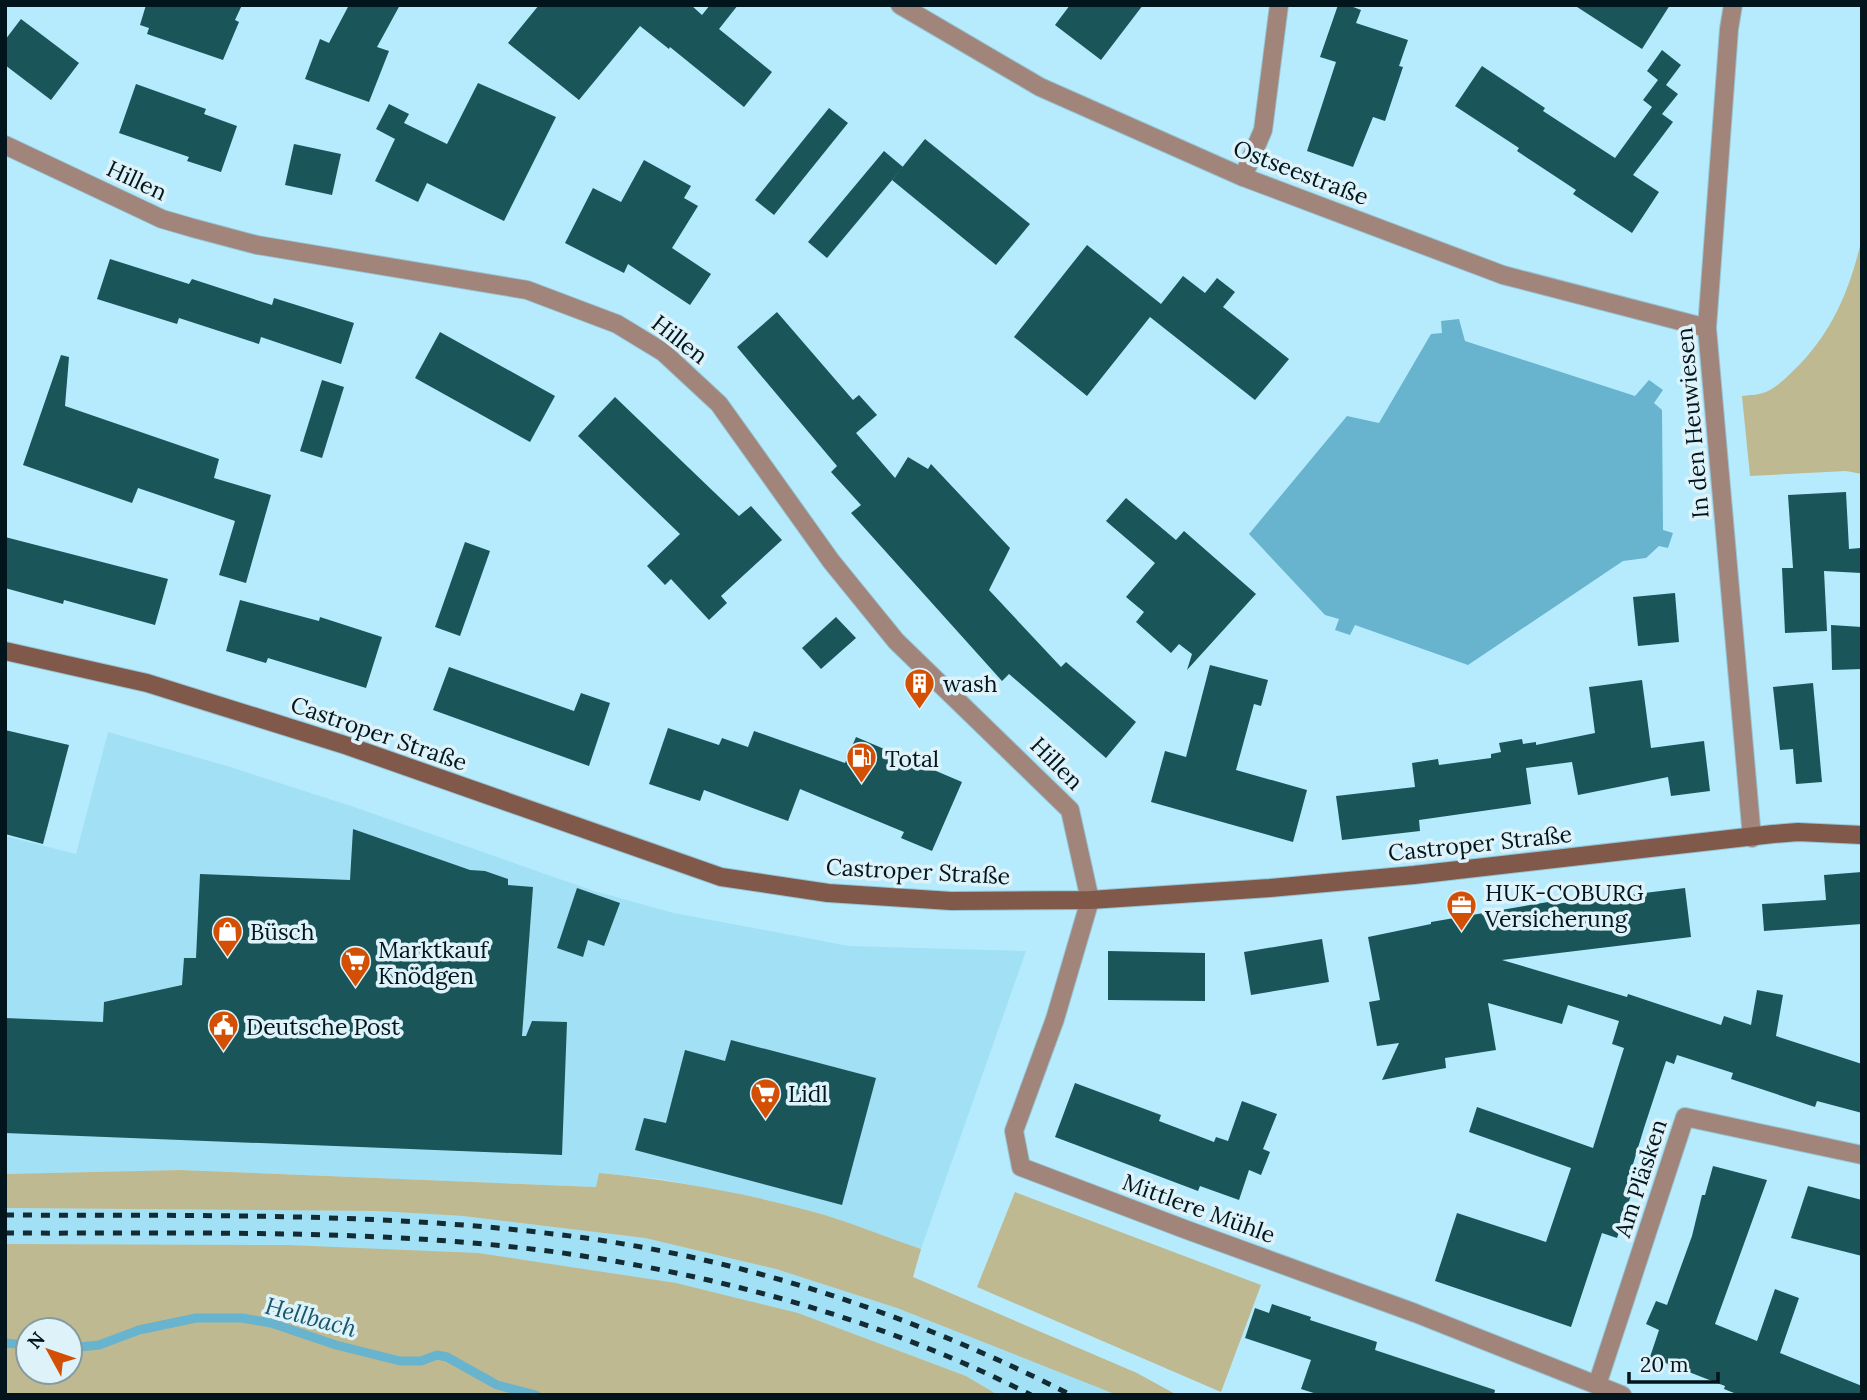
<svg xmlns="http://www.w3.org/2000/svg" width="1867" height="1400" font-family="Lora,serif">
<rect width="100%" height="100%" fill="#b6ebfd"/>
<!-- built -->
<g fill="#a2e0f5">
<polygon points="108,732 227,766 354,807 594,891 674,913 849,946 1026,951 921,1249 825,1215 763,1199 660,1179 600,1173 596,1187 180,1170 5,1174 5,836 76,854"/>
<polygon points="5,1208 377,1211 463,1216 645,1238 776,1269 897,1308 1117,1395 998,1395 966,1376 798,1313 5,1244"/>
</g>
<!-- green -->
<g fill="#beb990" fill-rule="evenodd">
<path d="M 1862,238 L 1862,474 L 1846,471 L 1750,476 L 1742,396 C 1750,395 1761,395 1768,391 C 1781,384 1791,373 1801,363 C 1835,327 1851,285 1862,238 Z"/>
<path d="M 180,1170 L 596,1187 L 599,1173 C 675,1180 751,1194 825,1215 C 857,1225 889,1238 921,1249 L 913,1277 L 1137,1373 L 1177,1395 L 1117,1395 L 897,1308 L 776,1269 L 645,1238 L 463,1216 L 377,1211 L 5,1208 L 5,1174 Z"/>
<polygon points="1015,1192 1261,1285 1221,1392 977,1287"/>
<path d="M 5,1244 L 287,1245 L 478,1253 L 676,1283 L 798,1313 L 966,1376 L 998,1395 L 5,1395 ZM 70,1330 L 70,1372 L 28,1372 L 28,1330 Z"/>
</g>
<!-- water -->
<polygon fill="#68b3cd" points="1459,319 1465,341 1635,396 1649,380 1663,390 1654,403 1662,410 1663,530 1673,533 1668,548 1659,546 1646,558 1623,561 1468,665 1355,625 1350,635 1335,630 1339,619 1325,615 1249,534 1347,416 1379,423 1431,334 1442,333 1441,321"/>
<g fill="none" stroke-linecap="round" stroke-linejoin="round">
<!-- stream -->
<g stroke="#68b3cd" stroke-width="9">
<polyline points="5,1343 28,1345"/>
<polyline points="70,1348 99,1345 139,1330 196,1318 242,1318 271,1323 336,1345 400,1361 421,1361 437,1355 447,1357 497,1385 536,1395"/>
</g>
</g>
<!-- building -->
<g fill="#1a5559">
<polygon points="146,5 242,5 235,20 239,22 223,60 147,34 149,28 140,25"/>
<polygon points="349,5 400,5 377,47 389,51 369,102 305,79 320,39 329,43"/>
<polygon points="539,5 691,5 702,15 710,5 738,5 719,29 772,72 744,107 670,47 669,49 640,26 579,100 508,43"/>
<polygon points="1070,5 1143,5 1101,60 1055,25"/>
<polygon points="1338,5 1348,5 1361,10 1356,23 1408,40 1399,66 1403,67 1385,121 1373,117 1353,167 1307,151 1336,62 1320,57"/>
<polygon points="1574,5 1670,5 1642,49"/>
<polygon points="21,19 79,63 51,100 5,65 5,40"/>
<polygon points="1662,50 1681,65 1666,85 1678,94 1662,114 1673,122 1633,175 1659,192 1632,233 1573,194 1576,190 1517,151 1519,148 1455,106 1482,66 1545,108 1543,111 1615,158 1652,107 1643,100 1658,80 1647,71"/>
<polygon points="478,83 556,117 504,221 427,183 418,202 375,181 395,139 376,129 389,104 409,114 404,123 447,144"/>
<polygon points="136,84 206,109 204,114 237,126 221,172 187,161 189,157 119,133"/>
<polygon points="829,108 848,123 774,215 755,200"/>
<polygon points="925,139 1030,224 996,265 892,180"/>
<polygon points="294,144 341,154 332,195 285,185"/>
<polygon points="884,151 903,167 827,258 808,242"/>
<polygon points="644,160 691,186 684,198 698,206 672,248 711,274 690,305 628,264 624,273 565,243 593,188 621,202"/>
<polygon points="1087,245 1161,304 1183,276 1205,293 1217,278 1235,292 1223,307 1289,359 1255,400 1150,317 1087,396 1014,337"/>
<polygon points="110,259 189,284 192,279 272,305 274,298 354,323 341,364 261,337 259,344 179,318 177,324 97,299"/>
<polygon points="777,312 853,400 859,395 877,415 856,433 895,478 908,457 928,469 931,464 1010,548 989,590 1061,667 1066,662 1136,722 1106,758 1009,674 1002,681 851,513 861,505 831,472 837,466 737,347"/>
<polygon points="440,332 555,396 530,442 415,378"/>
<polygon points="61,355 69,357 65,406 219,459 214,478 271,495 246,583 219,575 235,521 138,488 132,503 23,465"/>
<polygon points="322,380 344,387 322,458 300,451"/>
<polygon points="615,397 739,516 751,506 782,540 721,596 727,603 709,620 671,579 665,585 647,566 680,534 578,436"/>
<polygon points="1846,492 1849,549 1860,548 1861,573 1824,571 1827,631 1785,633 1782,568 1793,568 1788,495"/>
<polygon points="1126,498 1176,540 1184,531 1256,594 1187,670 1192,654 1179,644 1171,653 1136,622 1144,612 1126,597 1155,563 1106,521"/>
<polygon points="5,537 168,579 155,625 64,600 63,604 5,588"/>
<polygon points="465,542 490,551 460,636 435,627"/>
<polygon points="1675,593 1679,642 1638,646 1633,597"/>
<polygon points="240,600 319,621 320,617 382,637 366,688 268,658 266,663 226,651"/>
<polygon points="836,617 856,638 821,669 802,648"/>
<polygon points="1831,625 1862,627 1862,669 1832,670"/>
<polygon points="1210,665 1268,680 1261,706 1254,704 1236,770 1307,790 1293,842 1151,802 1165,751 1186,757"/>
<polygon points="449,667 574,711 581,693 610,703 589,766 433,710"/>
<polygon points="1642,680 1651,748 1704,741 1710,791 1671,796 1668,777 1578,795 1572,762 1526,768 1531,804 1419,820 1420,831 1342,840 1336,796 1415,787 1412,763 1438,759 1439,765 1491,758 1491,754 1501,752 1499,743 1522,739 1523,744 1536,742 1536,745 1595,733 1589,687"/>
<polygon points="1813,683 1822,782 1796,784 1793,749 1780,750 1773,687"/>
<polygon points="668,728 719,745 722,738 748,747 754,731 845,763 856,737 962,782 932,851 901,838 904,832 800,789 788,821 704,790 700,801 649,784"/>
<polygon points="5,730 69,745 43,844 5,834"/>
<polygon points="353,829 470,870 485,871 508,879 508,885 533,887 522,1036 526,1036 532,1021 567,1022 562,1155 5,1133 5,1018 103,1022 104,1002 182,985 184,958 196,958 200,874 350,880"/>
<polygon points="1862,872 1862,924 1764,931 1762,904 1826,900 1824,875"/>
<polygon points="577,888 620,903 604,946 588,940 583,957 557,948"/>
<polygon points="1685,888 1691,937 1502,960 1627,997 1628,994 1721,1025 1724,1016 1751,1025 1757,990 1783,995 1776,1036 1862,1064 1862,1113 1817,1101 1815,1107 1731,1079 1733,1073 1677,1055 1674,1064 1666,1061 1644,1128 1626,1187 1633,1189 1617,1238 1602,1233 1571,1327 1435,1281 1457,1213 1546,1242 1571,1168 1469,1132 1477,1107 1593,1148 1624,1048 1612,1044 1619,1021 1568,1005 1562,1024 1488,1003 1496,1050 1445,1058 1446,1068 1382,1080 1399,1043 1377,1046 1369,1002 1380,1000 1368,937 1431,924 1431,922 1554,901 1555,904"/>
<polygon points="1322,939 1329,982 1251,995 1244,952"/>
<polygon points="1108,951 1205,953 1205,1001 1108,1000"/>
<polygon points="731,1040 876,1078 842,1205 635,1150 644,1118 666,1123 685,1050 725,1061"/>
<polygon points="1075,1083 1161,1115 1159,1121 1214,1142 1216,1137 1228,1141 1242,1101 1277,1114 1263,1149 1270,1152 1261,1175 1249,1170 1239,1200 1200,1186 1198,1191 1055,1137"/>
<polygon points="1713,1166 1767,1180 1715,1324 1757,1341 1775,1289 1799,1298 1780,1353 1862,1386 1862,1395 1739,1395 1724,1389 1725,1386 1650,1357 1659,1330 1646,1324 1656,1301 1667,1305 1692,1236 1702,1195 1705,1195"/>
<polygon points="1808,1186 1862,1200 1862,1256 1791,1238"/>
<polygon points="1272,1304 1311,1317 1310,1320 1377,1342 1375,1350 1495,1390 1494,1395 1320,1395 1301,1389 1311,1360 1245,1338 1255,1308 1269,1313"/>
</g>
<g fill="none" stroke-linecap="round" stroke-linejoin="round">
<defs>
<g id="minor">
<polyline points="900,5 1040,87 1243,177 1503,275 1707,328"/>
<polyline points="1733,5 1729,29 1707,328 1752,838"/>
<polyline points="5,145 162,219 193,228 257,245 527,290 617,324 663,352 719,404 831,561 896,641 1070,810 1090,900 1055,1019 1014,1131 1021,1167 1187,1230 1415,1313 1622,1395"/>
<polyline points="1243,177 1263,130 1279,5"/>
<polyline points="1597,1385 1685,1117 1862,1155"/>
</g>
<polyline id="secondary" points="5,651 147,683 348,746 721,877 828,893 951,901 1090,900 1270,888 1414,875 1773,834 1798,832 1862,835"/>
</defs>
<!-- minor casing -->
<use href="#minor" stroke="#96c4d4" stroke-width="20"/>
<!-- secondary casing -->
<use href="#secondary" stroke="#96c4d4" stroke-width="20"/>
<!-- minor -->
<use href="#minor" stroke="#a1857b" stroke-width="18"/>
<!-- secondary -->
<use href="#secondary" stroke="#80594a" stroke-width="18"/>
<!-- rail -->
<g stroke="#142b33" stroke-width="5" stroke-dasharray="9 9" stroke-linecap="butt">
<path d="M 5,1215 C 188,1216 373,1212 554,1234 C 735,1255 910,1313 1071,1395"/>
<path d="M 5,1233 C 188,1234 374,1228 556,1252 C 720,1275 884,1320 1031,1395"/>
</g>
</g>
<!-- icons -->
<defs>
<symbol id="building-pin" viewBox="-11 -11 22 30"><path d="M0 17L-7.5 6A9.5 9.5 0 1 1 7.5 6Z" fill="#d34f03" stroke="#def2fa"/><path d="M-4-6H4V6H1V3H-1V6H-4ZM-2.5-4.3h1.7v1.8h-1.7ZM.8-4.3h1.7v1.8H.8ZM-2.5-1h1.7V.8h-1.7ZM.8-1h1.7V.8H.8Z" fill="#fff"/></symbol>
<symbol id="fuel-pin" viewBox="-11 -11 22 30"><path d="M0 17L-7.5 6A9.5 9.5 0 1 1 7.5 6Z" fill="#d34f03" stroke="#def2fa"/><path d="M-5.5-6h7V0h2V4h1.3V-2.5L3-4.5l.8-.8L6-3V5H2.5V1h-1V6h-7ZM-4.2-4.7v3.2H.2V-4.7Z" fill="#fff"/></symbol>
<symbol id="office-pin" viewBox="-11 -11 22 30"><path d="M0 17L-7.5 6A9.5 9.5 0 1 1 7.5 6Z" fill="#d34f03" stroke="#def2fa"/><path d="M-6-3h4V-5.5h4V-3h4V5H-6ZM-1-4.5V-3h2v-1.5ZM-6 0V1H6V0Z" fill="#fff"/></symbol>
<symbol id="shop-pin" viewBox="-11 -11 22 30"><path d="M0 17L-7.5 6A9.5 9.5 0 1 1 7.5 6Z" fill="#d34f03" stroke="#def2fa"/><path d="M-5-2.5h2.3a2.7 3.5 0 0 1 5.4 0H5L5.5 6h-11ZM-1.5-2.5h3a1.5 2.3 0 0 0-3 0Z" fill="#fff"/></symbol>
<symbol id="supermarket-pin" viewBox="-11 -11 22 30"><path d="M0 17L-7.5 6A9.5 9.5 0 1 1 7.5 6Z" fill="#d34f03" stroke="#def2fa"/><path d="M-6-5.5h2.5l.6 2H6L4.5 2H-2.5L-4.4-4H-6ZM-1.5 3.2a1.3 1.3 0 1 0 .1 0ZM3 3.2a1.3 1.3 0 1 0 .1 0Z" fill="#fff"/></symbol>
<symbol id="civic-pin" viewBox="-11 -11 22 30"><path d="M0 17L-7.5 6A9.5 9.5 0 1 1 7.5 6Z" fill="#d34f03" stroke="#def2fa"/><path d="M-.6-6.5H3V-4.5H.6V-3L4-1V1h2V6H-6V1h2V-1L-.6-3ZM-1.2 2.5V6h2.4V2.5Z" fill="#fff"/></symbol>
</defs>
<g fill-rule="evenodd">
<use href="#building-pin" x="902" y="666" width="35" height="47"/>
<use href="#fuel-pin" x="844" y="740" width="35" height="47"/>
<use href="#office-pin" x="1444" y="888" width="35" height="47"/>
<use href="#shop-pin" x="210" y="914" width="35" height="47"/>
<use href="#supermarket-pin" x="338" y="944" width="35" height="47"/>
<use href="#civic-pin" x="206" y="1008" width="35" height="47"/>
<use href="#supermarket-pin" x="748" y="1076" width="35" height="47"/>
</g>
<g text-anchor="middle" dominant-baseline="central" stroke-width="7" stroke-linejoin="round" paint-order="stroke">
<!-- street labels -->
<g font-size="23" fill="#02151c" stroke="#def2fa">
<text transform="translate(1301 172) rotate(21)">Ostseestraße</text>
<text transform="translate(137 180) rotate(25)">Hillen</text>
<text transform="translate(680 339) rotate(38)">Hillen</text>
<text transform="translate(1692 423) rotate(-95)">In den Heuwiesen</text>
<text transform="translate(379 733) rotate(19)">Castroper Straße</text>
<text transform="translate(1057 763) rotate(45)">Hillen</text>
<text transform="translate(1480 843) rotate(-6)">Castroper Straße</text>
<text transform="translate(918 871) rotate(3)">Castroper Straße</text>
<text transform="translate(1640 1178) rotate(-72)">Am Pläsken</text>
<text transform="translate(1199 1208) rotate(20)">Mittlere Mühle</text>
</g>
<!-- poi labels -->
<g font-size="23" fill="#02151c" stroke="#def2fa" text-anchor="start">
<text x="943" y="683">wash</text>
<text x="885" y="758">Total</text>
<text x="1485" y="892">HUK-COBURG<tspan x="1485" dy="26">Versicherung</tspan></text>
<text x="250" y="931">Büsch</text>
<text x="378" y="949">Marktkauf<tspan x="378" dy="26">Knödgen</tspan></text>
<text x="246" y="1026">Deutsche Post</text>
<text x="788" y="1093">Lidl</text>
</g>
<!-- water labels -->
<g font-size="24" font-style="italic" fill="#185669" stroke="#def2fa">
<text transform="translate(311 1317) rotate(15)">Hellbach</text>
</g>
</g>
<!-- border -->
<rect width="1867" height="1400" fill="none" stroke="#02151c" stroke-width="14"/>
<!-- north arrow -->
<g transform="translate(49 1351) rotate(310)"><circle r="33" fill="#def2fa" stroke="#869aa1" stroke-width="2"/>
<path d="M0-5L12 26L0 18L-12 26Z" fill="#d34f03"/>
<text y="-10" font-size="19" font-weight="bold" text-anchor="middle" fill="#02151c">N</text>
</g>
<!-- scale -->
<path d="M1629 1372v10h89v-10" fill="none" stroke="#02151c" stroke-width="3.5"/>
<text x="1640" y="1372" font-size="21" fill="#02151c" stroke="#def2fa" stroke-width="5" paint-order="stroke">20 m</text>
</svg>
